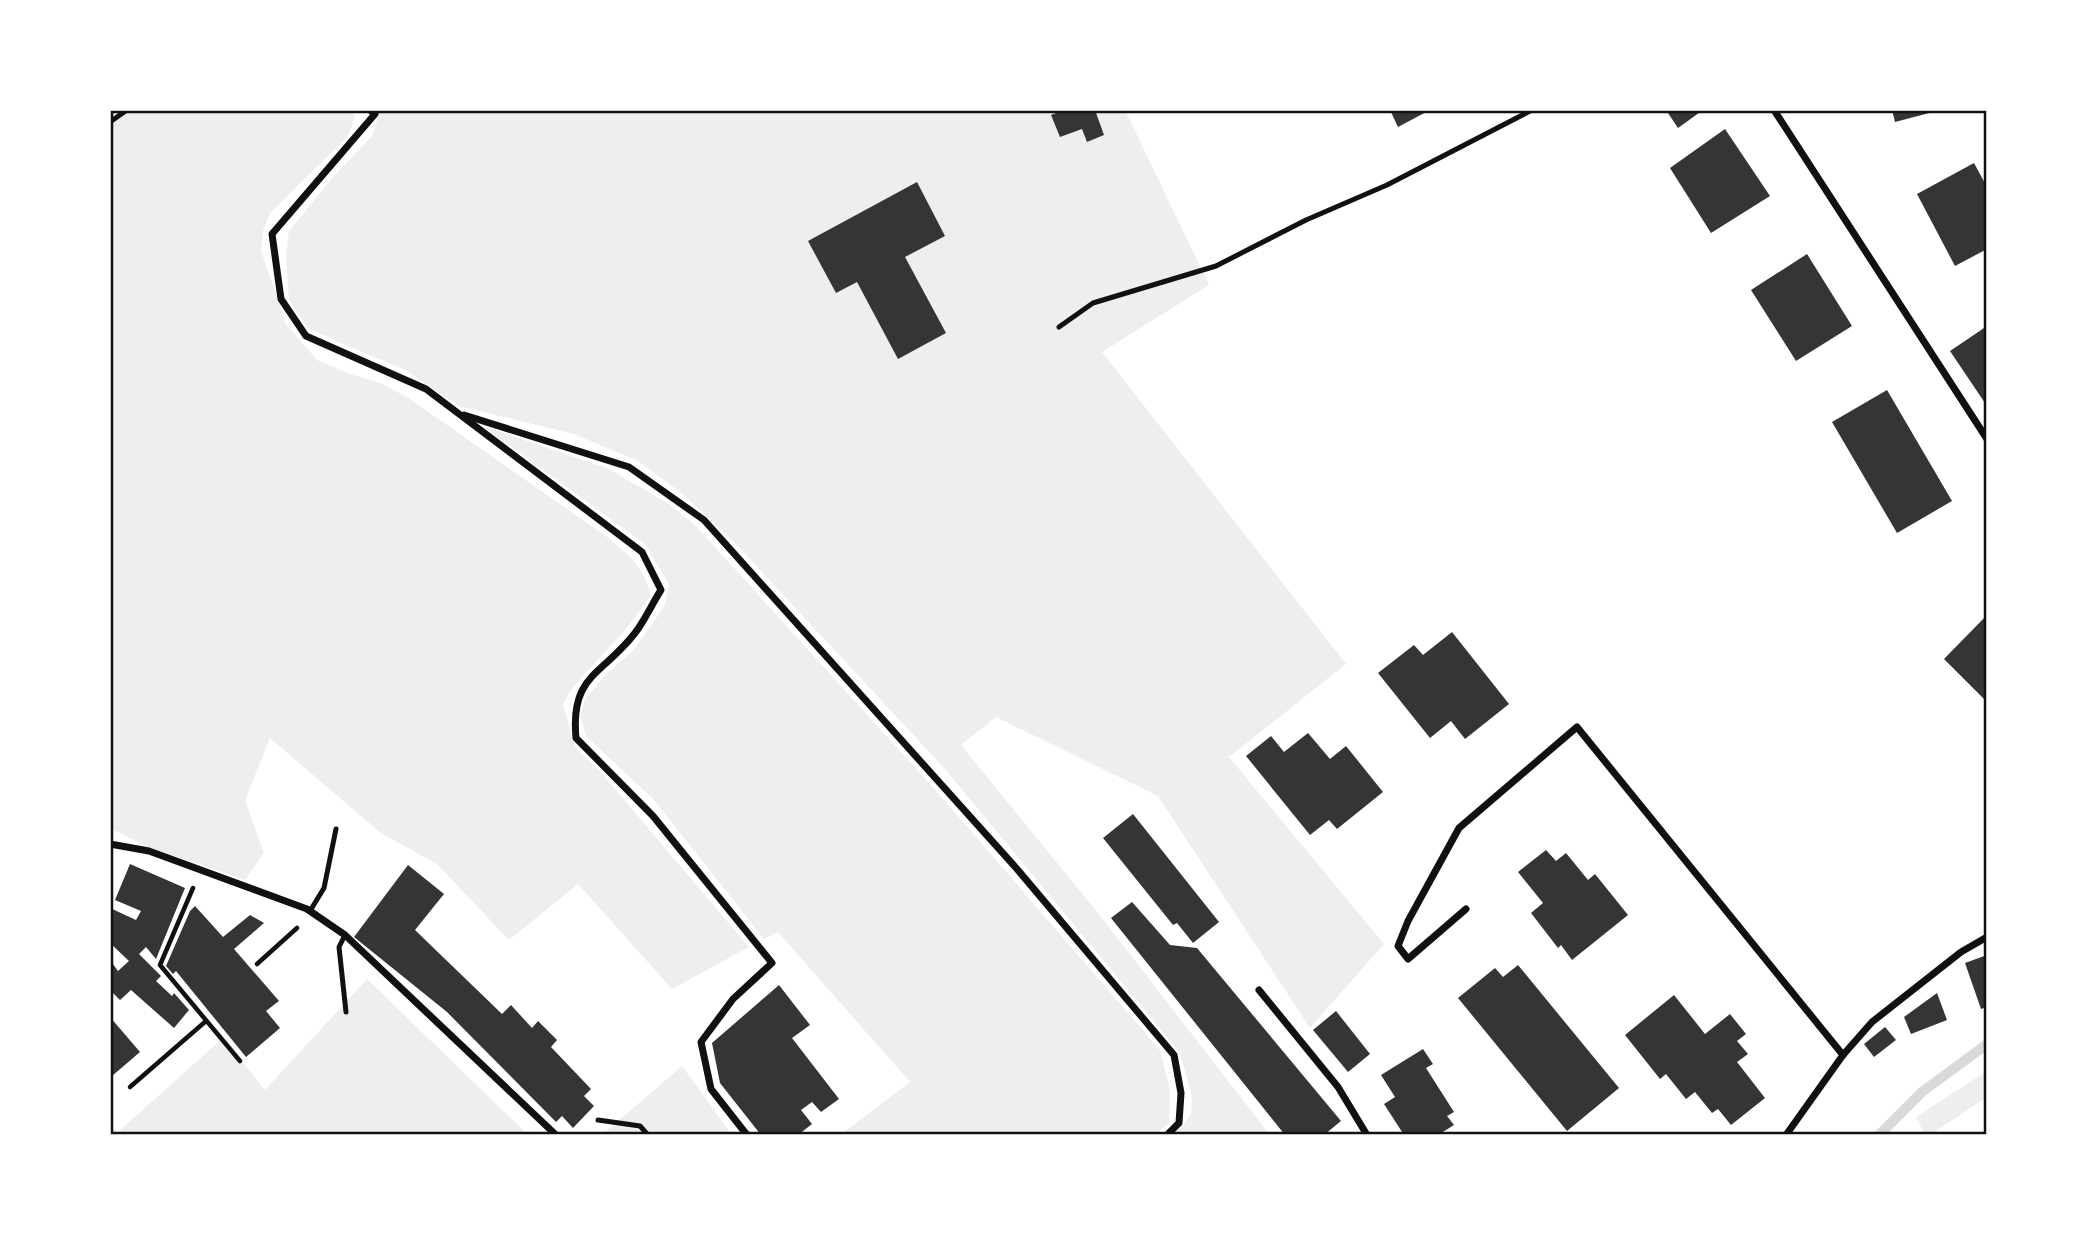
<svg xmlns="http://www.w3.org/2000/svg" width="2097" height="1245" font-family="Quicksand,sans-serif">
<rect width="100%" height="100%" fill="#fff"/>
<!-- green -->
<g fill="#eee">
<path d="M 110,110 L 351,110 L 355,117 L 348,136 L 270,213 L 263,231 L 261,251 L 286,324 L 317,360 L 350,374 L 380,383 L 407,397 L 607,537 C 629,555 645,568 651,596 L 626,629 L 573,687 L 563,704 L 576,749 L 598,769 L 749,947 L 672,989 L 578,884 L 509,940 L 437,864 L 381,833 L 270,738 L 245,800 L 264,853 L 245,880 L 143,845 L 110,828 Z"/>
<polygon points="380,110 1125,110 1209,285 1102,352 1346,664 1229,757 1384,944 1310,1028 1158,796 996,717 961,745 1102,918 1270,1135 1175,1135 1191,1115 1192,1096 1180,1053 945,769 737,545 684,495 638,461 574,434 459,406 405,370 308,329 289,300 286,258 289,231 333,177 373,135"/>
<polygon points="483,426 609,469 669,504 695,525 938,793 1160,1050 1170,1090 1169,1123 1154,1135 840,1135 910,1082 778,932 764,939 654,800 586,736 580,716 585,699 607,673 632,652 655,620 665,604 669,584 645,544"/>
<polygon points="367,979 528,1135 110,1135 110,1126 118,1132 223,1038 265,1090"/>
<polygon points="682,1066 732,1135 602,1135"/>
<polygon points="1987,1071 1987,1097 1930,1135 1925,1135 1916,1117"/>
</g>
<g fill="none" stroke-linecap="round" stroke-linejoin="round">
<!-- stream -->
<polyline stroke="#d9d9d9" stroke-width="10" points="1879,1135 1922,1092 1987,1044"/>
</g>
<!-- building -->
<g fill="#353535">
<polygon points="1064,110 1095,110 1104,135 1087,142 1082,129 1060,137 1051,115"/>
<polygon points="1390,110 1430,110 1398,127"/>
<polygon points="1666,110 1703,110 1678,128"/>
<polygon points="1892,110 1937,110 1937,111 1895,122"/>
<polygon points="1725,129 1770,196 1711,233 1670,168"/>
<polygon points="1974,163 1987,187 1987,249 1955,266 1917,194"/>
<polygon points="917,182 945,236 905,257 946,333 898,359 857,282 836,293 808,241"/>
<polygon points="1807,254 1852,326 1796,361 1751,290"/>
<polygon points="1987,326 1987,406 1950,351"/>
<polygon points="1887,390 1952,501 1897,533 1832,422"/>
<polygon points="1987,615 1987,702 1944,659"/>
<polygon points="1452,632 1509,704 1465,739 1451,721 1430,738 1378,673 1414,645 1423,655"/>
<polygon points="1308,733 1330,759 1346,746 1383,792 1337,829 1329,820 1310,835 1246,756 1271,736 1284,752"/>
<polygon points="1133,814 1219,922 1193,943 1177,923 1173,925 1103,838"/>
<polygon points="1546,850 1556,861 1566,853 1588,880 1595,874 1628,915 1572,960 1561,945 1558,948 1531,913 1543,903 1518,872"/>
<polygon points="130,864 185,888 156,959 146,947 139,954 161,976 156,981 172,996 174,993 189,1010 174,1028 131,990 120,1000 110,990 110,960 118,971 129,961 110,943 110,908 136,920 141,911 115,900"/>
<polygon points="408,865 444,894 415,930 502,1014 511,1005 532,1028 538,1021 557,1040 551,1047 591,1089 584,1096 594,1106 573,1128 562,1116 556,1122 447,1012 354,937"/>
<polygon points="1132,902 1170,945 1197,948 1341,1121 1324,1135 1285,1135 1111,918"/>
<polygon points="195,906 223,937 250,915 264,923 234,949 279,1001 266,1011 280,1028 246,1057 176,971 173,974 166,966 190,911"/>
<polygon points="1987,955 1987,1007 1981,1009 1965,963"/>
<polygon points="1518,965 1619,1088 1567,1131 1458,998 1495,968 1503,977"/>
<polygon points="779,985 810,1025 792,1038 839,1099 821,1112 812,1102 801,1110 812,1124 798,1135 761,1135 720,1083 712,1043"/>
<polygon points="1937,993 1947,1020 1911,1034 1904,1017"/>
<polygon points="1674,995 1705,1034 1730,1014 1746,1034 1737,1041 1748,1054 1737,1062 1765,1098 1731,1125 1718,1109 1712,1113 1695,1092 1686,1099 1666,1074 1660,1079 1625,1035"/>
<polygon points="1336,1011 1370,1054 1348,1072 1313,1030"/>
<polygon points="110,1017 140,1052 112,1076 110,1073"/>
<polygon points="1885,1027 1896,1040 1874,1057 1864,1044"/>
<polygon points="1423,1049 1433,1064 1426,1068 1454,1112 1447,1116 1454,1125 1438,1135 1424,1135 1422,1132 1418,1135 1404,1135 1384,1104 1395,1097 1381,1075"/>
</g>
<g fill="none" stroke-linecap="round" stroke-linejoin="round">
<!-- path -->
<g stroke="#111" stroke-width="4.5">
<polyline points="193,888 160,965 240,1061"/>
<polyline points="257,964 297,928"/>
<polyline points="130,1087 206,1021"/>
</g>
<!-- service -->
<g stroke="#111" stroke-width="5">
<polyline points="110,122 127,110"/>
<polyline points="1059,327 1093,303 1216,266 1306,220 1387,185 1532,110"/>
<polyline points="310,911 324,888 336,829"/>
<polyline points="345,935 339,947 346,1012"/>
<polyline points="598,1120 640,1126 648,1135"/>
</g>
<!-- minor -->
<g stroke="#111" stroke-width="7">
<path d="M 370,110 L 375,114 L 272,234 L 281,299 L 306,336 L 426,389 L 642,552 L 661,590 C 652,604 645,620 635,633 C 603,675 570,674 576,738 L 653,816 L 772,963 L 733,999 L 701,1042 L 711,1089 L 747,1135"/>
<polyline points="1774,110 1987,439"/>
<polyline points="464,415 629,467 704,520 1017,869 1174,1055 1181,1093 1179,1123 1167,1135"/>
<polyline points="110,844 149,851 307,909 345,935 556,1135"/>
<polyline points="1466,909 1408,959 1398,946 1408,921 1459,828 1577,727 1843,1055"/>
<polyline points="1259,990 1338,1087 1367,1135"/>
<polyline points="1786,1135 1843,1055 1872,1022 1961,952 1987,937"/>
</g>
</g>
<!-- border -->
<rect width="2097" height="1245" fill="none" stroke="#ffffff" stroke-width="224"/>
<rect x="112" y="112" width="1873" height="1021" fill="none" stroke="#111" stroke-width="2.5"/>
</svg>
